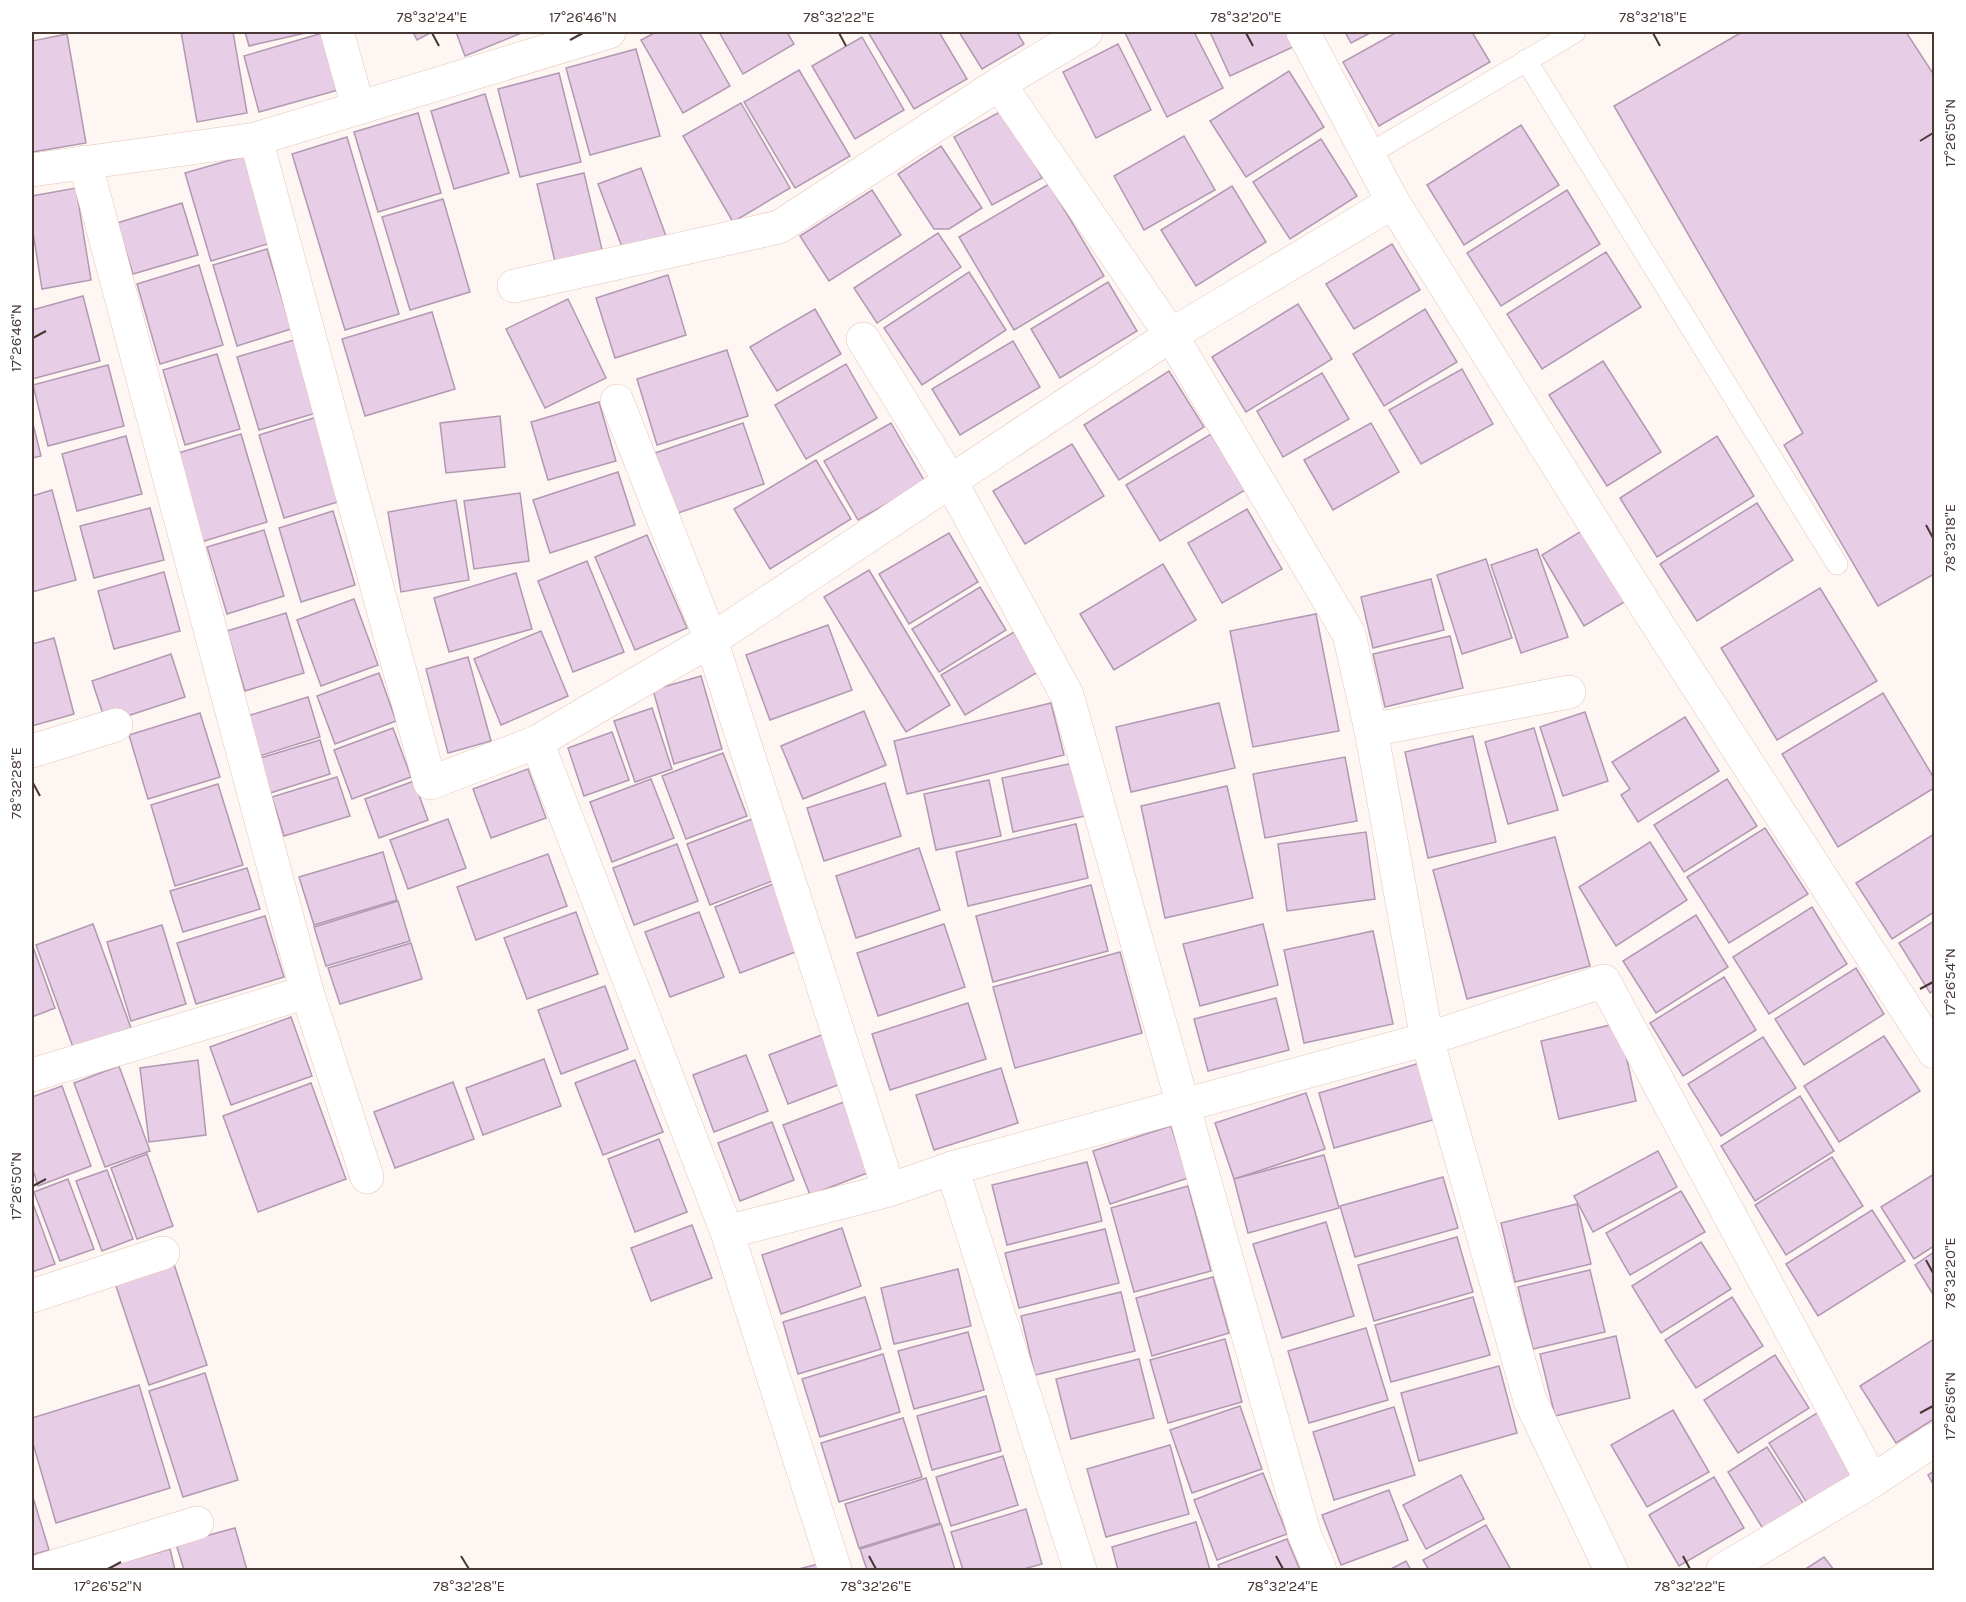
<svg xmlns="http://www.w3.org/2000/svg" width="1966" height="1602" font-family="Karla,sans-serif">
<rect width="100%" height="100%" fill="#fdf6f3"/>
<!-- building -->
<g fill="#e7cde6" stroke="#b299b1" stroke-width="1.5">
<polygon points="181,32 233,32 247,113 197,122"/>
<polygon points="245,32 310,32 249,46"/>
<polygon points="326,32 342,89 259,112 244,56"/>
<polygon points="413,32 432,32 417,40"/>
<polygon points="456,32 524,32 465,56"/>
<polygon points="656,32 699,32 730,86 683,113 641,40"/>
<polygon points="719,32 787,32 794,44 743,74"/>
<polygon points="868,32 939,32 967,79 914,109"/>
<polygon points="959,32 1017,32 1024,44 982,69"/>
<polygon points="1129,32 1194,32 1223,88 1167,117 1125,33"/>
<polygon points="1210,32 1286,32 1293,47 1230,76"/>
<polygon points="1345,32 1372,32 1351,43"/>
<polygon points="1397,32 1472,32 1490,62 1379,126 1343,62"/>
<polygon points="1742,32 1906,32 1934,75 1934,574 1878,606 1784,445 1803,433 1614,106"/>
<polygon points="67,34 86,143 32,152 32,41"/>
<polygon points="862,37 904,110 855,139 812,66"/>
<polygon points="1118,44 1151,110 1096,138 1063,72"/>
<polygon points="636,49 660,136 590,155 566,68"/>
<polygon points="799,70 850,156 795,188 744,102"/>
<polygon points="1289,71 1324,127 1246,177 1210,121"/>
<polygon points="559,73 581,162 520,177 498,89"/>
<polygon points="485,94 509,173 454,189 431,111"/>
<polygon points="741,103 790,188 733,222 683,136"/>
<polygon points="1005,109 1042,178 992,205 954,137"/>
<polygon points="418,113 441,193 378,212 354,132"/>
<polygon points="1521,125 1559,185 1464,245 1427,185"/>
<polygon points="1184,136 1215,190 1144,230 1114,176"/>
<polygon points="347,137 399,314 345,330 292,154"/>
<polygon points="1321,139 1357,196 1290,239 1253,182"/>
<polygon points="941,146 982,208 949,229 934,229 898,174"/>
<polygon points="248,155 274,242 211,261 185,173"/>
<polygon points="641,168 666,236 624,252 598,184"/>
<polygon points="584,173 603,254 556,266 537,184"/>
<polygon points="1049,184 1104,276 1014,330 959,237"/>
<polygon points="1232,186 1266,242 1196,286 1161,230"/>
<polygon points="76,188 91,280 42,289 32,226 32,196"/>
<polygon points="872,190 901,235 829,281 800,236"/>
<polygon points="1567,190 1600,244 1501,306 1467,253"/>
<polygon points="443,199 470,292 410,310 382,217"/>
<polygon points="182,203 198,255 133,274 117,223"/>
<polygon points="938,233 961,267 877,323 854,288"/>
<polygon points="1392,244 1420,290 1354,329 1326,284"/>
<polygon points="267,249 291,329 237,346 213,265"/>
<polygon points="1606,252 1641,307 1542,369 1507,314"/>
<polygon points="199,265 223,345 160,364 137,284"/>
<polygon points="969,272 1006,330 922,385 884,328"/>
<polygon points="668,275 686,335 615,358 596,298"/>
<polygon points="1108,282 1137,331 1060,378 1031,329"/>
<polygon points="83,296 100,361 32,379 32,310"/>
<polygon points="568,299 606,378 545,408 506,329"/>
<polygon points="1298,304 1332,359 1246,412 1212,357"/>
<polygon points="815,309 841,354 777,391 750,347"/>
<polygon points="1425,309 1457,362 1384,406 1353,354"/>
<polygon points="432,312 455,389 365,416 342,339"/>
<polygon points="294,340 316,413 259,430 237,357"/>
<polygon points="1013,341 1040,387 960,435 932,389"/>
<polygon points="727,350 748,416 657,445 637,379"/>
<polygon points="217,354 240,429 185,445 163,370"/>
<polygon points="1603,361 1661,452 1607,486 1549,395"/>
<polygon points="846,364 877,418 806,459 775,405"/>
<polygon points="108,365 124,426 48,446 33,385"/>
<polygon points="1462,369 1493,424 1421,464 1389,410"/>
<polygon points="1169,371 1204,427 1119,480 1084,425"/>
<polygon points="1322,373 1349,419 1283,457 1257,411"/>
<polygon points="599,402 616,461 548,480 531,422"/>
<polygon points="500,416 505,467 446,473 440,423"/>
<polygon points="317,417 341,501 284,518 259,435"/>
<polygon points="32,420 41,456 32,458"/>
<polygon points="743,423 764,484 675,514 655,453"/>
<polygon points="891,423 925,482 858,520 824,461"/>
<polygon points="1371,423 1399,472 1333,510 1304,460"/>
<polygon points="241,434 267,522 201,542 175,454"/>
<polygon points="1211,434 1245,490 1160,541 1126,485"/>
<polygon points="126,436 142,494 77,511 62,454"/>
<polygon points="1717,436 1754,496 1657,557 1620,498"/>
<polygon points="1072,444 1104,496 1025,544 993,491"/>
<polygon points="816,460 851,519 770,569 734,509"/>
<polygon points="618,472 635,525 550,553 533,500"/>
<polygon points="52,490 76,580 32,592 32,496"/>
<polygon points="520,493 529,561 474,569 464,501"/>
<polygon points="456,500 469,580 401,592 388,512"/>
<polygon points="1757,503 1793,560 1697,621 1660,564"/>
<polygon points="150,508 164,560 94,578 80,526"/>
<polygon points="1247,509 1282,569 1222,603 1188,543"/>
<polygon points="333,511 355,585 301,602 279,528"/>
<polygon points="1588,527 1631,598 1584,626 1542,555"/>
<polygon points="264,530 284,596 227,614 207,547"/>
<polygon points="949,533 978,582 909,624 879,574"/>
<polygon points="647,535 687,628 635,650 595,557"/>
<polygon points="1537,549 1568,637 1521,653 1491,565"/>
<polygon points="1486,559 1512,638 1462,654 1437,575"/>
<polygon points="587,561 624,652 573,672 538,581"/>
<polygon points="1163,564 1196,620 1114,670 1080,614"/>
<polygon points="869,570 950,705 906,732 824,597"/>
<polygon points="164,572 180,631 114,649 98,591"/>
<polygon points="516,573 532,629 449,652 434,598"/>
<polygon points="1431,579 1444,630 1373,648 1361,597"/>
<polygon points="980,587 1006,630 939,672 912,629"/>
<polygon points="1820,588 1877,681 1777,740 1721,648"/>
<polygon points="354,599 378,665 321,686 297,620"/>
<polygon points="286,613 304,673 245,691 227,631"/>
<polygon points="1316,614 1339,731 1253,747 1230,631"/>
<polygon points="828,625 852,690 770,720 746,655"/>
<polygon points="541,631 568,696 501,725 474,659"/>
<polygon points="1014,632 1038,672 965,715 941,675"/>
<polygon points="1450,636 1463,688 1385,707 1373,654"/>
<polygon points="54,638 74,714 32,726 32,644"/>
<polygon points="171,654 185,697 106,723 92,681"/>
<polygon points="468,657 491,741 448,753 426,669"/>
<polygon points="379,673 396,721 335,744 317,696"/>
<polygon points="701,676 722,749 674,764 653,690"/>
<polygon points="1883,693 1934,778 1934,788 1838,847 1782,754"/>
<polygon points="308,697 320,737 253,758 241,718"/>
<polygon points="1051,703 1064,755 907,794 894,741"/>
<polygon points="1219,703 1235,768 1131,792 1116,727"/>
<polygon points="652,708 672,769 635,782 614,721"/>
<polygon points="864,711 886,765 803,799 781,746"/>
<polygon points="1585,712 1608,781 1563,796 1540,727"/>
<polygon points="200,713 220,777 148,799 129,735"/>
<polygon points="1685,717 1719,771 1638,822 1621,795 1630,789 1612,762"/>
<polygon points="393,728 411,777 352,799 334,750"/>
<polygon points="1534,728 1558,810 1508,824 1485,742"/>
<polygon points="612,732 629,780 584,796 568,748"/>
<polygon points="1473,736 1496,842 1428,858 1405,752"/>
<polygon points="320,740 330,774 267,794 257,759"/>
<polygon points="723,753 747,816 686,839 662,776"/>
<polygon points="1345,757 1357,821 1265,838 1253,774"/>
<polygon points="1074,763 1085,816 1013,832 1002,778"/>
<polygon points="528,769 546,818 491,838 473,789"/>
<polygon points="337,777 350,816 284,836 272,797"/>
<polygon points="651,779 674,838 612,862 590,802"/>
<polygon points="1727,779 1757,826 1684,872 1654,825"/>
<polygon points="989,780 1001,836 936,850 924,794"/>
<polygon points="414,781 428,820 379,838 365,799"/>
<polygon points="885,783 901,836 824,861 807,808"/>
<polygon points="218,784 243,865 175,886 151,805"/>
<polygon points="1227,786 1253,898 1165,918 1141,806"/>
<polygon points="448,819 466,868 408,889 390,840"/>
<polygon points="752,819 775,880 710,905 687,844"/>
<polygon points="1076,824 1088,878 968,906 956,852"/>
<polygon points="1765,828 1808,894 1729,943 1687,877"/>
<polygon points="1366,832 1375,899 1287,911 1278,844"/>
<polygon points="1934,834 1934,912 1892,939 1856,883"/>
<polygon points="1555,837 1590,966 1467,999 1433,870"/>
<polygon points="1650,842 1687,900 1616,946 1579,887"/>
<polygon points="677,844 698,901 634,925 613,868"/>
<polygon points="919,848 940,910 856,938 836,876"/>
<polygon points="383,852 397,900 314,925 299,877"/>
<polygon points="548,854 567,906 476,940 457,887"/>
<polygon points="247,868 260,909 183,932 170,891"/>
<polygon points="773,884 798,951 740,973 715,907"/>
<polygon points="1091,885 1108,951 993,982 976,916"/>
<polygon points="398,901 410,941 326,966 314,927"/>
<polygon points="1812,907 1847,964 1769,1014 1733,957"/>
<polygon points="576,912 598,974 527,999 504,938"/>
<polygon points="699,912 724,977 670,997 645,932"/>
<polygon points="1696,915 1728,967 1656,1013 1623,961"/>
<polygon points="265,916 284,977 196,1004 177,943"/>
<polygon points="1934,921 1934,990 1930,993 1899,943"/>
<polygon points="93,924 131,1028 74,1050 36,945"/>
<polygon points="944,924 965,987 878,1016 857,953"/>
<polygon points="1263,924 1278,985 1200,1006 1183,944"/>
<polygon points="162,925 186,1004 131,1021 107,942"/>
<polygon points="1373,931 1393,1024 1304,1043 1284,950"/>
<polygon points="411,943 422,979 340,1004 328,968"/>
<polygon points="32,944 55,1008 32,1017"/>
<polygon points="1120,952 1142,1033 1015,1068 993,987"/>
<polygon points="1856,968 1884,1014 1804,1065 1775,1019"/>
<polygon points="1724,977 1756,1030 1683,1076 1650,1023"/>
<polygon points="605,986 628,1049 561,1074 538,1010"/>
<polygon points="1276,998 1289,1050 1208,1071 1194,1019"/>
<polygon points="968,1003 986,1059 890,1090 872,1034"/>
<polygon points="291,1017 312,1076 231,1105 210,1047"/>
<polygon points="1619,1023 1636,1101 1559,1119 1541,1041"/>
<polygon points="824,1034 843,1083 788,1104 769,1055"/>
<polygon points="1884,1036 1920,1091 1839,1142 1804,1086"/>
<polygon points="1763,1037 1796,1088 1721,1136 1688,1084"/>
<polygon points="746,1055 768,1111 714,1132 693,1075"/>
<polygon points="544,1059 561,1106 483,1135 466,1088"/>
<polygon points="198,1060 206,1135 149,1142 140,1068"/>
<polygon points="635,1060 663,1132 603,1155 575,1083"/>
<polygon points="1420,1063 1436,1119 1334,1148 1319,1093"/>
<polygon points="119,1066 150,1151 105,1167 74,1083"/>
<polygon points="1001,1068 1018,1123 934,1150 916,1095"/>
<polygon points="453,1082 474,1139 395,1168 374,1112"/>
<polygon points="311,1083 346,1179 258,1212 223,1116"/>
<polygon points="62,1086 91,1166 38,1186 32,1167 32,1097"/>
<polygon points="1306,1093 1325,1149 1234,1179 1215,1123"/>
<polygon points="1800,1096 1834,1151 1755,1201 1721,1146"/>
<polygon points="849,1100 875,1170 810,1195 783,1125"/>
<polygon points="772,1122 794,1180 740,1201 718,1143"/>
<polygon points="1171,1126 1188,1178 1110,1204 1093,1151"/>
<polygon points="659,1139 687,1212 635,1232 608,1159"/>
<polygon points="1658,1151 1677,1187 1593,1232 1574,1196"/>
<polygon points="147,1154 173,1226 137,1239 111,1168"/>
<polygon points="1324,1155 1339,1208 1248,1233 1234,1179"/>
<polygon points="1832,1157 1863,1206 1786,1255 1755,1205"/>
<polygon points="1087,1162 1102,1221 1007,1245 992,1185"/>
<polygon points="107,1170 133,1239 102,1251 76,1181"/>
<polygon points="1934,1174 1934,1246 1914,1259 1881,1207"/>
<polygon points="1443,1177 1458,1228 1355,1257 1340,1206"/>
<polygon points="68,1179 94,1249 60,1261 34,1192"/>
<polygon points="1188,1186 1211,1271 1134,1292 1111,1208"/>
<polygon points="1681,1191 1705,1232 1630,1275 1606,1233"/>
<polygon points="32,1201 55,1264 32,1272"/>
<polygon points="1577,1204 1591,1264 1515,1282 1501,1223"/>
<polygon points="1872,1210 1905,1261 1818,1316 1786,1264"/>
<polygon points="1326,1222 1354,1316 1282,1338 1253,1244"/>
<polygon points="692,1225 712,1278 651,1301 631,1248"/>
<polygon points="842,1228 861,1286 781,1314 762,1255"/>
<polygon points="1105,1229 1119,1283 1019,1308 1005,1253"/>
<polygon points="1457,1237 1473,1292 1374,1321 1358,1265"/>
<polygon points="1701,1242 1731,1289 1661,1333 1632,1286"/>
<polygon points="1934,1252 1934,1296 1915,1265"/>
<polygon points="174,1264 207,1365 149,1385 115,1283"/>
<polygon points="958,1269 971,1326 894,1344 881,1288"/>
<polygon points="1590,1270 1605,1332 1533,1349 1518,1287"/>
<polygon points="1213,1277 1229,1333 1152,1356 1136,1298"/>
<polygon points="1121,1292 1135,1351 1035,1375 1021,1316"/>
<polygon points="865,1297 881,1349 798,1374 783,1322"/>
<polygon points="1473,1297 1490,1355 1391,1382 1375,1325"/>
<polygon points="1732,1297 1763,1346 1696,1388 1665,1340"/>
<polygon points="1366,1328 1388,1400 1309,1423 1288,1351"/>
<polygon points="968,1332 984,1390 914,1409 898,1351"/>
<polygon points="1616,1336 1630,1398 1555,1416 1540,1354"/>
<polygon points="1225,1339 1242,1402 1168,1423 1150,1360"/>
<polygon points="1934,1339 1934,1419 1896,1443 1860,1386"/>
<polygon points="883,1354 900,1412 820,1437 802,1379"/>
<polygon points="1775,1355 1809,1408 1738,1453 1704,1400"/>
<polygon points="1139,1359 1154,1418 1071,1439 1056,1379"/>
<polygon points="1499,1366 1517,1433 1419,1461 1401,1393"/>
<polygon points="205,1373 238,1480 183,1497 149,1391"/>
<polygon points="139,1385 170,1488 56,1523 32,1440 32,1418"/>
<polygon points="986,1396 1001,1451 932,1470 917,1416"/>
<polygon points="1240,1406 1262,1469 1192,1493 1170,1430"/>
<polygon points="1394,1407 1415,1475 1334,1500 1313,1432"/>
<polygon points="1673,1410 1709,1472 1647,1507 1611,1445"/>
<polygon points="1817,1413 1855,1472 1807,1503 1769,1443"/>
<polygon points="903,1418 922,1477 839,1502 821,1443"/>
<polygon points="1170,1445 1189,1514 1106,1537 1087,1469"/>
<polygon points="1767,1447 1805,1506 1765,1532 1728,1472"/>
<polygon points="1003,1456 1018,1505 951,1526 936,1477"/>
<polygon points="1934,1471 1934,1486 1928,1475"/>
<polygon points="1263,1473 1287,1534 1217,1560 1194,1500"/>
<polygon points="1461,1475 1484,1519 1426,1549 1403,1505"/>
<polygon points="1714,1477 1744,1528 1679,1566 1649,1515"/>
<polygon points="926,1478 940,1523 859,1548 845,1504"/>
<polygon points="1389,1490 1408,1540 1341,1565 1322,1515"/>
<polygon points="32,1494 49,1550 32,1555"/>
<polygon points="1026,1509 1042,1564 1020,1570 963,1570 951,1532"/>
<polygon points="1196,1522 1210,1570 1118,1570 1112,1547"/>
<polygon points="941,1524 955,1570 867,1570 860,1549"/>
<polygon points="1486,1525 1511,1570 1429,1570 1423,1560"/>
<polygon points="235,1528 247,1570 184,1570 176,1544"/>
<polygon points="1287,1539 1300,1570 1220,1570 1218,1565"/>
<polygon points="170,1549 175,1570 110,1570 109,1566"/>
<polygon points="1824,1557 1834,1570 1804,1570"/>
<polygon points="1406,1561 1411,1570 1389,1570"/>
<polygon points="818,1564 820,1570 795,1570"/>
</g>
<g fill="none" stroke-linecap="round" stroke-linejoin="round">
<defs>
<g id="service">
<polyline points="1526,60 1837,564"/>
<polyline points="1369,154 1575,32"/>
</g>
<g id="minor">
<polyline points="337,32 358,107"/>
<polyline points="1303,32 1393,202 1649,611 1934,1052"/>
<polyline points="999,84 1171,335 1349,634 1371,730 1427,1039 1530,1400 1611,1570"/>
<polyline points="256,139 430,783 537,742 711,640 1171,335 1393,202"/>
<polyline points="85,162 307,992 367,1177"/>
<polyline points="32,170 256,139 609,32"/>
<polyline points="514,286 779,227 999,84 1086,32"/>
<polyline points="863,339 951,482 1067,695 1305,1536 1320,1570"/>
<polyline points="617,401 711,640 889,1190"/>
<polyline points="1371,730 1569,692"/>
<polyline points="537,742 727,1232 835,1570"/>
<polyline points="32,751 116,725"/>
<polyline points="32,1075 307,992"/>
<polyline points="952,1168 1080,1570"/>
<polyline points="727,1232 889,1190 952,1168 1427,1039 1604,981 1872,1481"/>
<polyline points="32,1296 163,1253"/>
<polyline points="43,1570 197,1523"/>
<polyline points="1723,1570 1872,1481 1934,1440"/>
</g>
</defs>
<!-- service casing -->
<use href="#service" stroke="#e7c4b7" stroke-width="22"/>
<!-- minor casing -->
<use href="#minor" stroke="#e7c4b7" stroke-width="34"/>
<!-- service -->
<use href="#service" stroke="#fff" stroke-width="21"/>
<!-- minor -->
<use href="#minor" stroke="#fff" stroke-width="33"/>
</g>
<!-- ticks -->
<path fill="none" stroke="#473833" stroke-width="2" d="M 432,33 L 439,46M 839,33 L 846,46M 1246,33 L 1253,46M 1653,33 L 1660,46M 570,40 L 583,33M 1920,141 L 1933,133M 33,338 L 46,331M 1926,525 L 1933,538M 33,783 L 40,796M 1920,989 L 1933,982M 33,1186 L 46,1179M 1926,1260 L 1933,1273M 1920,1413 L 1933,1406M 461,1556 L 469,1569M 869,1556 L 876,1569M 1276,1556 L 1283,1569M 1683,1556 L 1690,1569M 108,1569 L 121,1562"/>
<!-- border -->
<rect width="1966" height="1602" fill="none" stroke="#ffffff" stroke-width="66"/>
<rect x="33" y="33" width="1900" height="1536" fill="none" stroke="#473833" stroke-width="2"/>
<g font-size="15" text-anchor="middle" fill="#473833">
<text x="432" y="22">78°32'24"E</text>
<text x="583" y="22">17°26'46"N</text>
<text x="839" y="22">78°32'22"E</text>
<text x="1246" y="22">78°32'20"E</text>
<text x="1653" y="22">78°32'18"E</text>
<text transform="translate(1950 133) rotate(-90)" y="5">17°26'50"N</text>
<text transform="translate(16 338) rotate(-90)" y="5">17°26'46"N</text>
<text transform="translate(1950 538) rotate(-90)" y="5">78°32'18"E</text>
<text transform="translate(16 783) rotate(-90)" y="5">78°32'28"E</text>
<text transform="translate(1950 982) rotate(-90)" y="5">17°26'54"N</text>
<text transform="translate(16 1186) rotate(-90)" y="5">17°26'50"N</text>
<text transform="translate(1950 1273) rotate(-90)" y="5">78°32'20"E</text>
<text transform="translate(1950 1406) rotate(-90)" y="5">17°26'56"N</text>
<text x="108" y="1591">17°26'52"N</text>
<text x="469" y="1591">78°32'28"E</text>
<text x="876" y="1591">78°32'26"E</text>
<text x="1283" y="1591">78°32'24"E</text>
<text x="1690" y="1591">78°32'22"E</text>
</g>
</svg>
